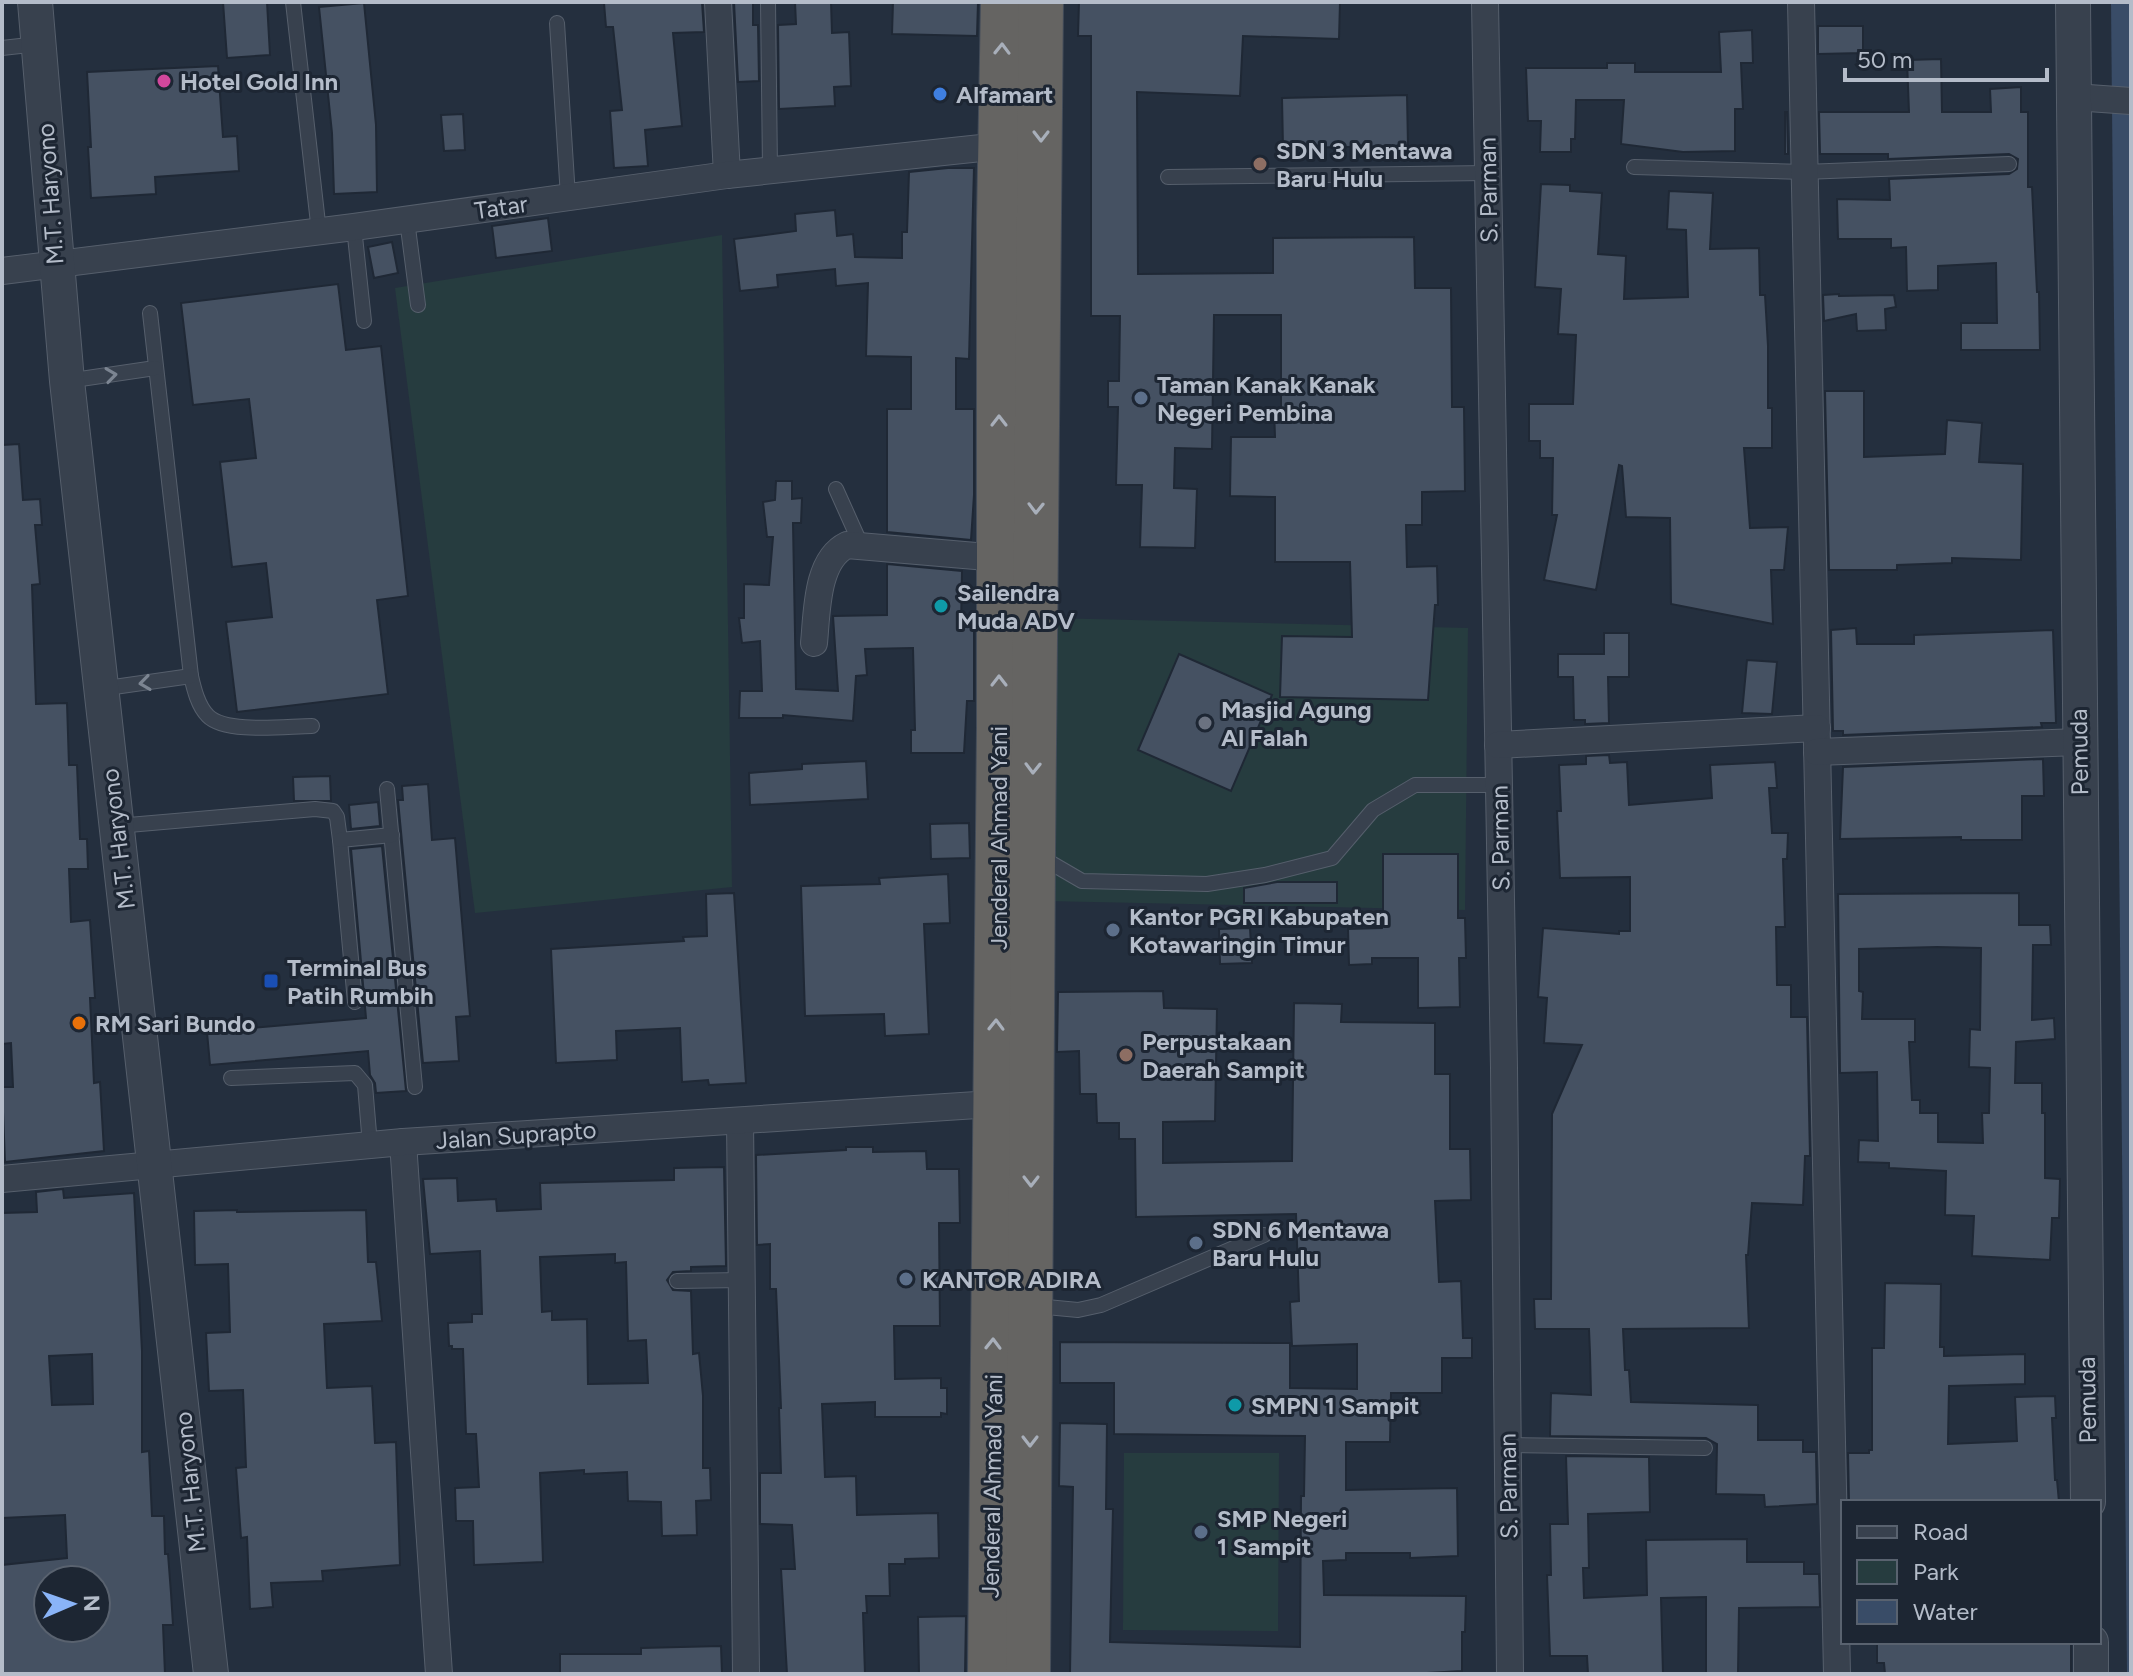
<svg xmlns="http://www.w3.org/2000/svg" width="2133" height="1676" font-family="Figtree,sans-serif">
<rect width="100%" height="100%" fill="#242f3e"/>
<!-- green -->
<g fill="#263c3f">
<polygon points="722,235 732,887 475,913 395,288"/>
<polygon points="1048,618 1468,628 1465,910 1045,901"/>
<polygon points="1124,1453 1279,1453 1278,1631 1123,1630"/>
</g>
<!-- water -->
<polygon fill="#394c67" points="2111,2 2131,2 2131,1674 2127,1674"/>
<!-- building -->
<g fill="#455162" stroke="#1f2835" stroke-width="2" fill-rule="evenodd">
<polygon points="223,2 267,2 270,55 227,58"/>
<polygon points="702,2 704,32 673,33 682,126 645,130 648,166 614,168 610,111 622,110 613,27 606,27 604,3"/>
<polygon points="734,2 753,2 753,25 758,25 759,81 738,82"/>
<polygon points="795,2 831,2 832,33 849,32 851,86 834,87 835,106 779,109 778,25 796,24"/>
<polygon points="893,2 978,2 977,36 892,34"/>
<polygon points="1079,2 1340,2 1339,39 1243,36 1240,96 1137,92 1138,274 1273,273 1273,238 1414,237 1415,288 1451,288 1452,407 1464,407 1465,491 1422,492 1422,525 1406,525 1407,567 1437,566 1438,605 1435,605 1428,700 1280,697 1282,636 1352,637 1350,562 1275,562 1275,497 1230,496 1231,437 1275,437 1274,409 1281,409 1281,315 1214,315 1212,449 1175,448 1174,488 1197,489 1195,548 1140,547 1142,485 1116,485 1118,407 1108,407 1108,381 1119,381 1120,316 1091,316 1091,36 1078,36"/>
<polygon points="364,3 376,125 377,192 334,194 332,133 319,7"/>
<polygon points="1818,26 1863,26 1863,53 1818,54"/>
<polygon points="1752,30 1753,63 1741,63 1743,109 1735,109 1735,151 1683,152 1621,144 1624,100 1576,100 1575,139 1571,139 1571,152 1540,152 1541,121 1528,121 1526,68 1607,68 1607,63 1635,63 1635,72 1721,72 1719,32"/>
<polygon points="1941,59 1942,112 1991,112 1990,89 2021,87 2021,112 2028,112 2028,187 2032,187 2037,292 2039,292 2040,350 1961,350 1961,323 1997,323 1996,263 1938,266 1938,290 1907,291 1906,247 1891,248 1891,239 1838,239 1837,199 1890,200 1889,179 2009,174 2017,169 2018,159 2009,154 1888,159 1888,154 1820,154 1819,112 1909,112 1907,60"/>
<polygon points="218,66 223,137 237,136 239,171 155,177 156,194 91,198 88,147 91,147 87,72"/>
<polygon points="1407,95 1408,146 1283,148 1282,98"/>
<polygon points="1785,112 1787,112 1788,154 1785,154"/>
<polygon points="463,114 465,150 444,151 441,115"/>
<polygon points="948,168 974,168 969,359 956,358 956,409 974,409 974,495 971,540 887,532 887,409 911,409 911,357 866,356 868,283 836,286 835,269 777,275 778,287 740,291 734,239 796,231 795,214 835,210 837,236 853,234 855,257 902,258 902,232 907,232 909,172"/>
<polygon points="1541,184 1570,185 1570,191 1602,193 1598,254 1626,256 1624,299 1688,297 1686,230 1667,229 1669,191 1713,193 1710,249 1759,248 1760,295 1765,295 1768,346 1768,408 1772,408 1772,448 1744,448 1750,528 1788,527 1784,570 1771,570 1773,624 1671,604 1670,518 1626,517 1622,466 1619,465 1596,590 1544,580 1557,515 1552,515 1553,458 1540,458 1540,441 1529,441 1529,404 1573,404 1576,335 1558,334 1561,289 1535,287"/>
<polygon points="548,218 552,251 496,258 492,226"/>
<polygon points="392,242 398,273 374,278 368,247"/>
<polygon points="338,284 346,350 381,346 408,596 377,600 388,694 237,712 226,622 272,617 266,563 232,567 220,462 256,458 249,399 193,405 181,303"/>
<polygon points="1839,294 1839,296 1894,295 1896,307 1885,309 1886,330 1857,331 1856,314 1824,321 1823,295"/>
<polygon points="1825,391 1864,391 1864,457 1945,454 1947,420 1982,423 1979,462 2023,464 2021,560 1952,558 1952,563 1897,565 1897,570 1829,570"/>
<polygon points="19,444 23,500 40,499 42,525 35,525 40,584 32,585 36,704 67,703 69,765 77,765 80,839 87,839 88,869 69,869 71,922 90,920 95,998 90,998 94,1083 100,1082 104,1151 5,1162 2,1087 13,1087 11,1043 2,1044 2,445"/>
<polygon points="776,481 792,481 792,499 802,498 801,523 793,523 796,689 838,691 833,616 887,615 887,564 962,571 961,627 974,627 974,701 967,701 964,753 911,753 911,730 915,730 913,648 865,649 867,675 856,676 853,721 783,715 783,718 739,718 740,691 762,691 760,641 742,643 739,618 744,618 744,584 769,585 773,537 767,537 763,502 775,500"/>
<polygon points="1856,628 1857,644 1914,644 1914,635 2053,630 2056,723 2041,723 2042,727 1843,735 1843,731 1833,731 1831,630"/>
<polygon points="1604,633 1629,633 1629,677 1608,677 1609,723 1585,724 1585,720 1574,720 1573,677 1558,677 1558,654 1604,654"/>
<polygon points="1179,654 1272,695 1231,791 1138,750"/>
<polygon points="1747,660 1777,662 1772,714 1742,713"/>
<polygon points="1609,755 1610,763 1627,762 1629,805 1712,798 1710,765 1775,762 1777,788 1769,788 1772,833 1788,833 1787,859 1783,859 1785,927 1776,927 1777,985 1791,985 1791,1017 1807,1017 1810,1156 1805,1156 1803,1205 1752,1203 1748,1255 1746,1255 1749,1328 1623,1329 1625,1370 1629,1370 1631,1402 1758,1405 1758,1440 1803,1440 1803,1452 1816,1452 1817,1504 1765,1507 1764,1495 1716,1494 1717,1444 1706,1438 1550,1436 1551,1393 1591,1395 1590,1353 1589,1329 1535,1329 1534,1299 1551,1299 1552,1114 1582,1045 1544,1043 1547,998 1538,997 1543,928 1619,934 1619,931 1630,931 1630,877 1560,878 1557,811 1561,811 1559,765 1586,764 1586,756"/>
<polygon points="2043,759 2044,796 2022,796 2022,840 1961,840 1961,837 1840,839 1843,767"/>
<polygon points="866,761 868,799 750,805 749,773 802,769 802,764"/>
<polygon points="330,776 331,801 294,801 293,777"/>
<polygon points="428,784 432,840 455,838 470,1016 456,1017 459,1061 423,1063 398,800 403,800 402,786"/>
<polygon points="378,802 380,826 351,829 349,805"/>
<polygon points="969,823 970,858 931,859 930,824"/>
<polygon points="382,846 406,1091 376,1093 375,1083 370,1075 368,1051 210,1065 207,1032 366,1018 351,849"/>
<polygon points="1383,854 1458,854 1458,918 1465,918 1466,958 1459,958 1460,1007 1418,1008 1418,958 1372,958 1372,964 1349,965 1348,929 1382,928 1383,925"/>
<polygon points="948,874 950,923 924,924 929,1034 885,1036 884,1014 805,1016 801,886 880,884 879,878"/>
<polygon points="1277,882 1337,882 1337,903 1244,903 1244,888"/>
<polygon points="734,893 746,1083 709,1085 708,1080 682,1082 680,1028 616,1031 617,1060 556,1063 551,949 684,941 683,937 707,936 706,894"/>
<path d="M 2019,893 L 2019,925 L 2050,925 L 2051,945 L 2033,945 L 2032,1020 L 2054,1018 L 2055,1039 L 2016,1042 L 2015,1083 L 2042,1083 L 2042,1113 L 2045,1113 L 2045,1178 L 2060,1179 L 2059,1218 L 2052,1218 L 2050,1260 L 1972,1256 L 1974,1216 L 1945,1215 L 1946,1171 L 1889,1168 L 1889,1163 L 1858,1162 L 1859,1140 L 1878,1141 L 1877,1072 L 1840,1073 L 1838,894 ZM 1937,947 L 1981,948 L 1980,1030 L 1970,1029 L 1969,1067 L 1990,1068 L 1989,1113 L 1982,1113 L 1983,1143 L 1938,1142 L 1938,1113 L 1920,1113 L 1920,1100 L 1912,1100 L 1909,1042 L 1915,1042 L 1915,1019 L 1862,1019 L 1863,992 L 1859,991 L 1859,949 Z"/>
<polygon points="1250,928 1252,963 1220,964 1219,929"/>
<polygon points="1163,991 1164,1008 1217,1009 1215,1121 1163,1122 1163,1163 1292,1161 1294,1003 1342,1004 1341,1022 1435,1023 1435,1074 1450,1074 1450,1149 1470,1149 1471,1200 1435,1201 1439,1282 1461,1281 1463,1338 1472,1338 1472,1358 1442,1358 1442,1393 1391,1393 1390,1442 1346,1442 1346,1490 1457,1488 1458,1556 1410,1558 1410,1553 1346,1553 1346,1560 1323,1561 1324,1595 1466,1596 1465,1632 1462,1632 1462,1671 1409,1674 1070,1674 1073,1487 1059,1486 1060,1423 1107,1424 1106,1509 1113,1509 1110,1642 1300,1647 1301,1496 1304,1496 1305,1436 1114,1434 1114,1383 1060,1383 1060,1342 1290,1343 1290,1388 1357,1389 1357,1344 1292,1346 1290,1302 1299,1301 1296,1214 1136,1217 1135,1139 1119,1139 1119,1123 1097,1123 1096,1094 1080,1094 1079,1051 1057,1052 1058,992"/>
<polygon points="846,1147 873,1147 873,1152 926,1151 927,1169 959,1169 960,1223 939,1223 940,1326 894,1326 895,1379 941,1378 941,1388 947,1388 947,1414 941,1413 941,1417 875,1417 875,1402 822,1404 825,1477 856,1476 857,1515 938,1513 939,1558 905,1559 905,1564 889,1564 890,1596 866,1596 867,1613 863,1613 865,1674 787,1674 781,1569 795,1569 792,1525 760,1524 760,1473 781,1473 779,1408 781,1408 776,1289 770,1289 770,1244 757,1245 756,1155 846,1150"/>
<path d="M 724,1167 L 726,1266 L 691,1267 L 691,1271 L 673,1272 L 667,1280 L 673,1290 L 691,1291 L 693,1354 L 699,1353 L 703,1396 L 703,1468 L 710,1468 L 711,1500 L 696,1501 L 697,1535 L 662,1536 L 661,1502 L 628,1501 L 627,1472 L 584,1474 L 584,1470 L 540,1473 L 543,1562 L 474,1565 L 473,1521 L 456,1521 L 455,1488 L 479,1487 L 476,1434 L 466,1434 L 463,1349 L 452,1349 L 452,1346 L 449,1346 L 448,1323 L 472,1322 L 472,1314 L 482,1314 L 480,1251 L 430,1254 L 423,1179 L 457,1178 L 458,1201 L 496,1199 L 497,1211 L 541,1209 L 540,1183 L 674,1180 L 674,1168 ZM 615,1254 L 615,1263 L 626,1262 L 628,1341 L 646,1340 L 648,1383 L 588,1384 L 587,1319 L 552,1320 L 552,1311 L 542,1312 L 540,1257 Z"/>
<path d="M 63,1189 L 64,1198 L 134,1193 L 142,1351 L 142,1452 L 149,1451 L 152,1516 L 164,1516 L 165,1554 L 168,1554 L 171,1593 L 173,1625 L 163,1625 L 165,1674 L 2,1674 L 2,1565 L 67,1558 L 65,1515 L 2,1518 L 2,1213 L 37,1212 L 36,1192 ZM 92,1354 L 93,1404 L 52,1405 L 49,1356 ZM 48,1580 L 96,1580 L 96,1628 L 48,1628 Z"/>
<polygon points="237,1210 237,1212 366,1210 368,1262 376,1262 382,1321 324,1324 327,1388 372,1386 375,1443 396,1442 400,1565 322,1571 323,1581 271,1583 273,1607 250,1609 247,1537 241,1538 236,1468 246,1467 243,1390 209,1391 206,1333 230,1332 228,1264 195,1265 194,1211"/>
<polygon points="1885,1283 1941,1284 1940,1347 1944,1347 1944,1356 2025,1354 2025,1384 1949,1386 1948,1444 2017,1441 2015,1397 2055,1396 2056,1418 2052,1418 2055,1480 2057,1480 2059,1502 1849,1502 1848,1453 1869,1453 1869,1450 1872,1450 1872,1348 1884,1348"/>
<polygon points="1566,1456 1649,1457 1650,1512 1588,1514 1589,1568 1583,1568 1584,1598 1647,1595 1646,1540 1747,1539 1747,1562 1804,1562 1804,1574 1819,1574 1820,1607 1739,1608 1738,1674 1706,1674 1706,1597 1661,1598 1663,1674 1588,1674 1587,1656 1550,1656 1547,1575 1551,1575 1550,1524 1568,1524"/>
<polygon points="966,1616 965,1674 919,1674 918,1617"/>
<polygon points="1877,1642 2071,1642 2071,1674 1885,1674 1884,1663 1877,1663"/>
<polygon points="721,1646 722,1674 560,1674 560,1654 641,1654 641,1648"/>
</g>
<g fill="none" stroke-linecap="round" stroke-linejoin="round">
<defs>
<g id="service">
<polyline points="293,2 319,232"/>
<polyline points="768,2 770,170"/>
<polyline points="557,23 568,197"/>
<polyline points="2,48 38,44"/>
<polyline points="1634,167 1804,172 2009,164"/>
<polyline points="1168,177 1488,173"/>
<polyline points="407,220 418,305"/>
<polyline points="354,227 364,321"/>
<path d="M 150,313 L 191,676 C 194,689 198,706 208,716 C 226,734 287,726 312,726"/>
<polyline points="67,381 155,368"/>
<polyline points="836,489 862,547"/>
<polyline points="100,689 191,676"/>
<polyline points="387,789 415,1087"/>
<polyline points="117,826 315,809 333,811 337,817 340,840 355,1002"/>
<polyline points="340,840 392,835"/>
<polyline points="1039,856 1082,881 1207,884 1265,875 1332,858 1373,810 1415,785 1499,785"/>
<polyline points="231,1078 355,1073 365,1085 370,1145"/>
<polyline points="677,1281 742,1280"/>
<polyline points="1036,1306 1078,1310 1101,1305 1264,1235"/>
<polyline points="1508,1445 1705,1448"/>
</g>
<g id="minor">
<polyline points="718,2 727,175"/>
<polyline points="1485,2 1504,1068 1510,1674"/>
<polyline points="1801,2 1837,1674"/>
<polyline points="2074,97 2131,101"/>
<polyline points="2,271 354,227 727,175 1000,146"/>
<path d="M 814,643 C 817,613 816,560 847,545 L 999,558"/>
<polyline points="1498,745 1817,728"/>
<polyline points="1817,752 2079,742"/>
<polyline points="740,1121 746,1674"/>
<polyline points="403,1142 439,1674"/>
<polyline points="2,1179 403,1142 1008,1103"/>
</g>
<g id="tertiary">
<polyline points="35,2 67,381 211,1674"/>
<polyline points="2073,2 2088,1502"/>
<polyline points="2091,1642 2091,1674"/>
</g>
<g id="trunk">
<polyline points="990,1674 999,727 999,220 1003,2"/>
<polyline points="1028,1674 1033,852 1041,2"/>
</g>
</defs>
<!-- service casing -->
<use href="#service" stroke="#565f6c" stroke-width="16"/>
<!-- minor casing -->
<use href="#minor" stroke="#565f6c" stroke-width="28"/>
<!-- tertiary casing -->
<use href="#tertiary" stroke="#565f6c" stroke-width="36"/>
<!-- trunk casing -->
<use href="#trunk" stroke="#434c59" stroke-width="46"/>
<!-- service -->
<use href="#service" stroke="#38414e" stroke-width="14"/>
<!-- minor -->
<use href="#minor" stroke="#38414e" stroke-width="26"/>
<!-- tertiary -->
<use href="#tertiary" stroke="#38414e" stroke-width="34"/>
<!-- trunk -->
<use href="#trunk" stroke="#656462" stroke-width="44"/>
</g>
<!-- one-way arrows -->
<defs><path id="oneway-chevron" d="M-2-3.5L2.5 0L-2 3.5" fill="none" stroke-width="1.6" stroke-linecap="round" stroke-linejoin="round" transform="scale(2)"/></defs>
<g stroke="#a8afba">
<use href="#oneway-chevron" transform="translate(1002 49) rotate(-89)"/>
<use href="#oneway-chevron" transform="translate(1041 136) rotate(90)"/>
<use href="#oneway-chevron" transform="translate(999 421) rotate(-90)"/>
<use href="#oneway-chevron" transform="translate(1036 508) rotate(91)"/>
<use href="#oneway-chevron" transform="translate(999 681) rotate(-90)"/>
<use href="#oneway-chevron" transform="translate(1033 768) rotate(91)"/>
<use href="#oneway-chevron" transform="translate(996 1025) rotate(-89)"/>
<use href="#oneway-chevron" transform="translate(1031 1181) rotate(90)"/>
<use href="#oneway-chevron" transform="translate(993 1344) rotate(-89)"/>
<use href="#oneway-chevron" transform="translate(1030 1441) rotate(90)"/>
</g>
<g stroke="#7c8592">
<use href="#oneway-chevron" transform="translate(111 375) rotate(-8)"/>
<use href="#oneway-chevron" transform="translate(145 683) rotate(172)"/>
</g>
<!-- markers -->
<circle fill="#d1479c" stroke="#1d2633" stroke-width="3" cx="164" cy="81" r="8"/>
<circle fill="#3f7fe0" stroke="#1d2633" stroke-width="3" cx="940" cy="94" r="8"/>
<g fill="#8d6e63" stroke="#1d2633" stroke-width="3">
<circle cx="1260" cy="164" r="8"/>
<circle cx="1126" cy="1055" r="8"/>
</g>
<g fill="#5c6f8a" stroke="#1d2633" stroke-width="3">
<circle cx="1141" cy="398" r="8"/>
<circle cx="1113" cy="930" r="8"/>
<circle cx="1196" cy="1243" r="8"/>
<circle cx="906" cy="1279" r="8"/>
<circle cx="1201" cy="1532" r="8"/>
</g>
<g fill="#0f9aa8" stroke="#1d2633" stroke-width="3">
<circle cx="941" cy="606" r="8"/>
<circle cx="1235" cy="1405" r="8"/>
</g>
<circle fill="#6b7280" stroke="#1d2633" stroke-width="3" cx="1205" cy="723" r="8"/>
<rect fill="#1a4fb4" stroke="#1d2633" stroke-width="3" x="263" y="973" width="16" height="16" rx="4"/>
<circle fill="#e8710a" stroke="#1d2633" stroke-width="3" cx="79" cy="1023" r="8"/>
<g text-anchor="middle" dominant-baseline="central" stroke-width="6" stroke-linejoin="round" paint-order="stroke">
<!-- poi labels -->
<g font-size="24" font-weight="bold" fill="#b4bcc9" stroke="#1d2633" text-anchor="start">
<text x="180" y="81">Hotel Gold Inn</text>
<text x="956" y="94">Alfamart</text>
<text x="1276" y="150">SDN 3 Mentawa<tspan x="1276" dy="28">Baru Hulu</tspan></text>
<text x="1157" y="384">Taman Kanak Kanak<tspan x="1157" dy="28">Negeri Pembina</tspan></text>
<text x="957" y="592">Sailendra<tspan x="957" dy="28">Muda ADV</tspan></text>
<text x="1221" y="709">Masjid Agung<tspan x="1221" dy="28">Al Falah</tspan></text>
<text x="1129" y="916">Kantor PGRI Kabupaten<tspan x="1129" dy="28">Kotawaringin Timur</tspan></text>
<text x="287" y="967">Terminal Bus<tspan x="287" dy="28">Patih Rumbih</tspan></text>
<text x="95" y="1023">RM Sari Bundo</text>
<text x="1142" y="1041">Perpustakaan<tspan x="1142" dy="28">Daerah Sampit</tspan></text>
<text x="1212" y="1229">SDN 6 Mentawa<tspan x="1212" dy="28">Baru Hulu</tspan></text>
<text x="922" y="1279">KANTOR ADIRA</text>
<text x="1251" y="1405">SMPN 1 Sampit</text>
<text x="1217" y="1518">SMP Negeri<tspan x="1217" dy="28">1 Sampit</tspan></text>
</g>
<!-- street labels -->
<g font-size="24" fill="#b4bcc9" stroke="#1d2633">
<text transform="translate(1488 190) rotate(-91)">S. Parman</text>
<text transform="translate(50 194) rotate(-94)">M.T. Haryono</text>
<text transform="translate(501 207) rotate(-8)">Tatar</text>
<text transform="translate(2079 752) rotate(-91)">Pemuda</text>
<text transform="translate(998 838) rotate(-90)">Jenderal Ahmad Yani</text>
<text transform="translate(1500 838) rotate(-91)">S. Parman</text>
<text transform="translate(118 839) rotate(-97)">M.T. Haryono</text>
<text transform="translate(516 1135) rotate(-4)">Jalan Suprapto</text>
<text transform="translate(2087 1400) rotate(-91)">Pemuda</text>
<text transform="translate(190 1482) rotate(-96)">M.T. Haryono</text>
<text transform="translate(992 1486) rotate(-89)">Jenderal Ahmad Yani</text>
<text transform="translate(1508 1486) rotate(-91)">S. Parman</text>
</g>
</g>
<!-- border -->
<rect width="2133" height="1676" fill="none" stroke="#b4bcc9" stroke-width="8"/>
<!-- legend -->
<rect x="1841" y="1500" width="260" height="144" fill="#1d2633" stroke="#59626f" stroke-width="2"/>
<rect x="1857" y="1526" width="40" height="12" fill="#38414e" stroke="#59626f" stroke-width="2"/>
<text x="1913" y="1540" font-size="24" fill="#b4bcc9">Road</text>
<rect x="1857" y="1560" width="40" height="24" fill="#263c3f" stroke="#59626f" stroke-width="2"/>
<text x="1913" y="1580" font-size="24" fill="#b4bcc9">Park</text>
<rect x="1857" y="1600" width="40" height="24" fill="#394c67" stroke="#59626f" stroke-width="2"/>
<text x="1913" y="1620" font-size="24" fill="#b4bcc9">Water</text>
<!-- north arrow -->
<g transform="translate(72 1604) rotate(88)"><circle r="38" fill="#1d2633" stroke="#59626f" stroke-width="2"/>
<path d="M0-6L14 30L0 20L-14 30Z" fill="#8ab4f8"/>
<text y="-12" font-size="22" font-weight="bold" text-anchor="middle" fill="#b4bcc9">N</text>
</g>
<!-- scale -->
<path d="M1845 68v12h202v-12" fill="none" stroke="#b4bcc9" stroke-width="4"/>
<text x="1857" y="68" font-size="24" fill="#b4bcc9" stroke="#1d2633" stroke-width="6" paint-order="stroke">50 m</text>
</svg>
